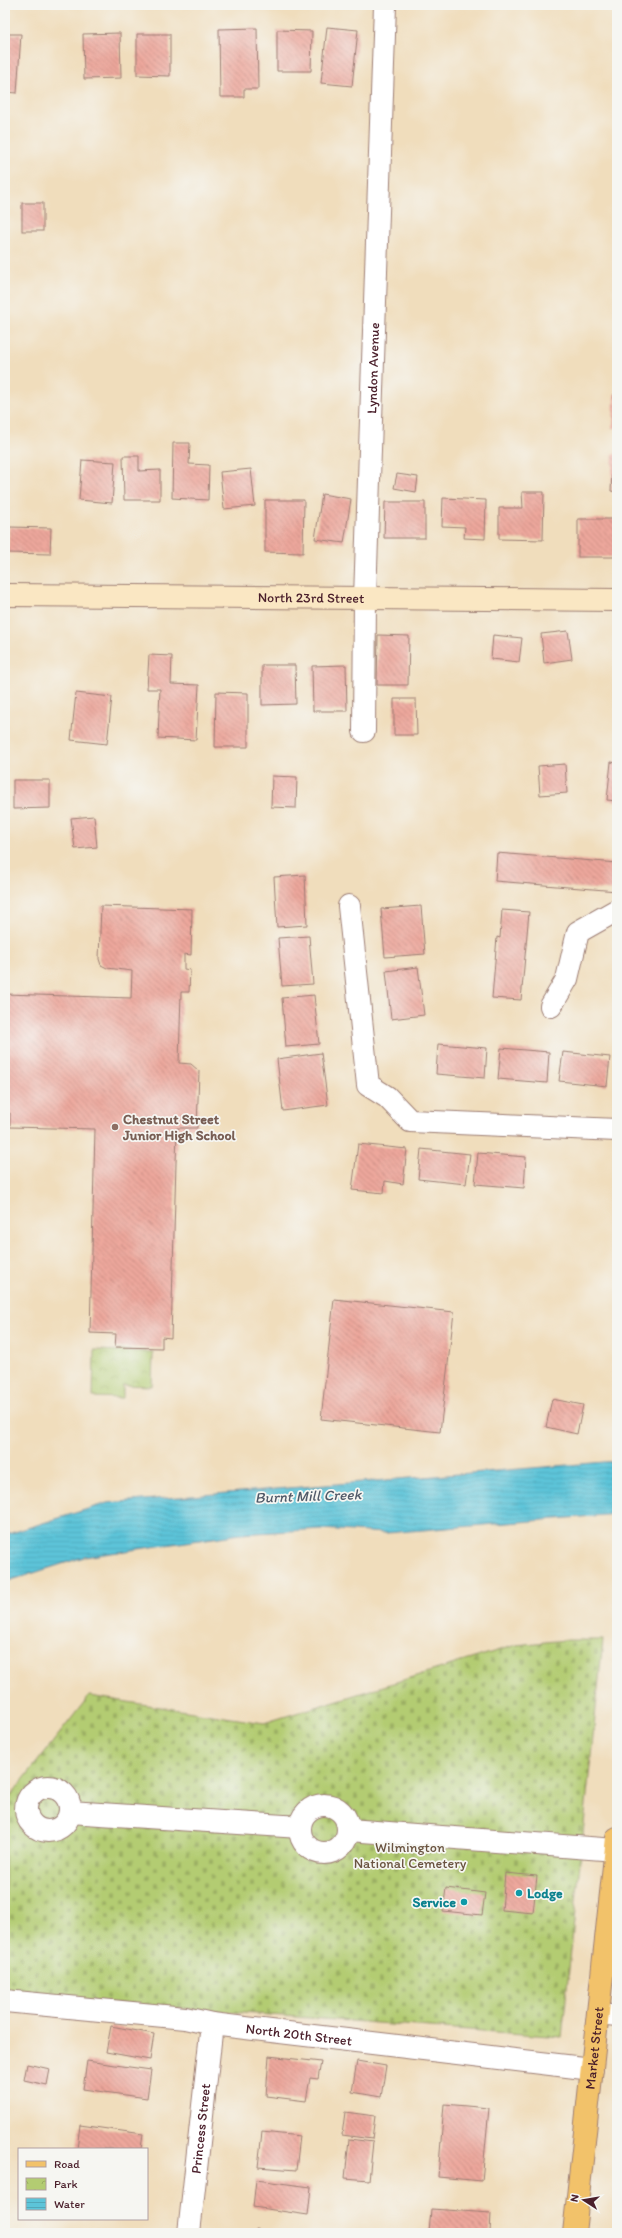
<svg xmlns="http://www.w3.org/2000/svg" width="622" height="2238" font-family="Itim,sans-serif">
<defs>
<pattern id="cemetery-stones" width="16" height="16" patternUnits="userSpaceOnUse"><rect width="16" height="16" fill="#b3cc72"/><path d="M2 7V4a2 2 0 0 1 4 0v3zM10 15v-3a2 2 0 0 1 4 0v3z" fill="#9baf63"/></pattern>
<pattern id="park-crowns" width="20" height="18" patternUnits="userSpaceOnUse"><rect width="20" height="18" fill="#b3cc72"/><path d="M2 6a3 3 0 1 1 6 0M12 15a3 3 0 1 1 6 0" fill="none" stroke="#9baf63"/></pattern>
<pattern id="water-rules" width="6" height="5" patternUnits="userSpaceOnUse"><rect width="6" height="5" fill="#5cc4d9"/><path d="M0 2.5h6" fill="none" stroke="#52a8ba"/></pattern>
<pattern id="building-back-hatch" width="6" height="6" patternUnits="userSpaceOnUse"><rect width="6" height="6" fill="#eda79c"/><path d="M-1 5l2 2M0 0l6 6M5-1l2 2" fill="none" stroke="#c2877f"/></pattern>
</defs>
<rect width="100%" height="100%" fill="#f6f6f2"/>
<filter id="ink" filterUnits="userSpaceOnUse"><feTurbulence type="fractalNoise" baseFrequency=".025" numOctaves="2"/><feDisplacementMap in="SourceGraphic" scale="8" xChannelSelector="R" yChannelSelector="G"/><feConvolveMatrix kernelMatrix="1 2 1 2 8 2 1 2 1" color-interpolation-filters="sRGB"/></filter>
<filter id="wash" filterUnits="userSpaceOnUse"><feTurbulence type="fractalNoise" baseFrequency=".012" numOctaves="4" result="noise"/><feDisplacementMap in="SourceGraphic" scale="16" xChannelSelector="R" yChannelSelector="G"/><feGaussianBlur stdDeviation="0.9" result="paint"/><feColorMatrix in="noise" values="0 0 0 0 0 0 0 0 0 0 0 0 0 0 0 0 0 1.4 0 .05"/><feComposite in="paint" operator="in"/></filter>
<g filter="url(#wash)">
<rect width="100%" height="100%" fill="#f0ddbc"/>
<!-- cemetery -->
<polygon fill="url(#cemetery-stones)" stroke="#7e764e" points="565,1640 603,1640 562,2037 5,1995 5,1803 89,1696 264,1723 516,1645"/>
<!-- park -->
<polygon fill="url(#park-crowns)" stroke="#7e764e" points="94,1350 153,1352 152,1386 123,1385 123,1398 93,1397"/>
<!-- water -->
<polygon fill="url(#water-rules)" stroke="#537282" points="617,1461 617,1514 386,1533 321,1529 240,1534 84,1557 5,1582 5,1535 107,1503"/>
<g id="blocks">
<!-- building -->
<g fill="url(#building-back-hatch)">
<polygon points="327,27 358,30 352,86 321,83"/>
<polygon points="257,28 258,89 244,89 244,97 220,97 219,29"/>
<polygon points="277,30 312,31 311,71 277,71"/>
<polygon points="120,33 121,78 84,79 83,34"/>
<polygon points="5,34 21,34 17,93 5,92"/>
<polygon points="137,34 170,34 170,76 137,75"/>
<rect x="22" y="203" width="21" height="28"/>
<polygon points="614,394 617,394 617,428 613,428"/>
<polygon points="173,443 190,443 189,464 209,465 208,500 172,498"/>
<polygon points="613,454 617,454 617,492 611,491"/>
<polygon points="123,456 139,456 139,471 160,470 160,500 124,500"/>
<polygon points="82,460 115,462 112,503 79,500"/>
<polygon points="251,469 255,506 224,509 220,472"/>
<polygon points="397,474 418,477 416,492 394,488"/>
<polygon points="522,492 544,492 543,540 499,539 499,508 523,508"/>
<polygon points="322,494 351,499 344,543 315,539"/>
<polygon points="443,498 486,500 485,539 464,538 465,527 442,526"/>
<polygon points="265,500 304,500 303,553 265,552"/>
<polygon points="385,502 425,502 425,538 384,538"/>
<rect x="578" y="519" width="39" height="38"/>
<polygon points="9,527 51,528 50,554 8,553"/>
<polygon points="568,631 572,659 544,663 541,634"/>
<polygon points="378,635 409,636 408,685 377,685"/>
<polygon points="493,635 522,638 519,662 491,659"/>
<polygon points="149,655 172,656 171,684 199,685 196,740 158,738 160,689 147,689"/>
<polygon points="262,665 295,665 296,704 262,705"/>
<polygon points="346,665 347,711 313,711 312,666"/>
<polygon points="216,692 248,693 248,747 215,747"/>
<polygon points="76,693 112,697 107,744 71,740"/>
<polygon points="394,699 416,699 417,735 394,735"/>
<polygon points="611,762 617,763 617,801 607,800"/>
<polygon points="565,764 567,793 540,795 538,766"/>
<polygon points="272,776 297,777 296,808 271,807"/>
<polygon points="13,780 50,780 50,808 13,809"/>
<polygon points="94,816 97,847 75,849 71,818"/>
<polygon points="497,853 617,863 617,891 495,881"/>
<polygon points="305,875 307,925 277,927 274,877"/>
<polygon points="101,906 192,909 191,955 184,954 184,969 190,970 189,992 181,992 179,1063 191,1064 199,1071 197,1128 177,1128 171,1338 162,1337 162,1348 115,1347 116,1334 90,1333 95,1129 10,1127 10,1113 5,1113 5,994 131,998 132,971 107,968 101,965 99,959"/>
<polygon points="421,906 425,954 385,957 381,909"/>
<polygon points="502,910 529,912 521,1000 492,998 497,937 500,938"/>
<polygon points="309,936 313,984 282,986 278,938"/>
<polygon points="418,967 424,1015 391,1019 386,971"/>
<polygon points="314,995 319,1044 286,1047 282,998"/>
<polygon points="438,1044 487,1048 485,1078 436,1074"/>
<polygon points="501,1048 549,1052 547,1083 498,1079"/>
<polygon points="563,1052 610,1057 607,1086 559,1081"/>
<polygon points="321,1053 328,1105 283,1111 277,1059"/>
<polygon points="358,1144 407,1149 403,1184 385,1181 384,1193 352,1190"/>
<polygon points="421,1149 470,1154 466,1184 418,1179"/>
<polygon points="478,1153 526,1157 524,1188 475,1184"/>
<polygon points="334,1299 454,1312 440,1432 321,1419"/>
<polygon points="552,1399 583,1405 577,1434 546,1427"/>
<polygon points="505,1873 537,1876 533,1913 502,1910"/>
<polygon points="446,1888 485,1893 482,1915 443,1911"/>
<polygon points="111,2026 154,2034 150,2060 106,2052"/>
<polygon points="269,2056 321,2062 318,2079 310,2078 306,2101 266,2096"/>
<polygon points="87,2061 151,2070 147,2098 83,2089"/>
<polygon points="357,2061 386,2066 381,2097 352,2092"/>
<polygon points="27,2064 50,2069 47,2085 24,2080"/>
<polygon points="444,2104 489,2108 482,2181 438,2177"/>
<polygon points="345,2112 375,2116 372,2139 342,2135"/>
<polygon points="80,2125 143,2134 141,2149 77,2149"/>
<polygon points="262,2132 300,2136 296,2170 258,2167"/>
<polygon points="349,2139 373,2142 369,2180 345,2178"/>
<polygon points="256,2180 311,2187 308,2215 253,2207"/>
<polygon points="431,2209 491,2213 490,2233 429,2233"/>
<polygon points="256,2229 279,2232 279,2233 255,2233"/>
</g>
</g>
</g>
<g filter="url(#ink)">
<use href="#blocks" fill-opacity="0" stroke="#9d7e74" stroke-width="1"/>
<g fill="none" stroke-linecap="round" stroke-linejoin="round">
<defs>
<g id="street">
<path id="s1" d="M 364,731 L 365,598 L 385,5"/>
<polyline points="349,906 368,1085 387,1097 410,1121 617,1130"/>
<polyline points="551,1006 567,979 578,932 617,910"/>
<circle cx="48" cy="1809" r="22"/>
<circle cx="324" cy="1829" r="24"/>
<polyline points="70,1812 300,1827"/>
<polyline points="349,1830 616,1850"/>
<path id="s2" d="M 5,2001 L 185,2018 L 212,2024 L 592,2069"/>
<polyline points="598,2014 617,2016"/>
<path id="s3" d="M 189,2233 L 212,2024"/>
</g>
<g id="secondary">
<path id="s4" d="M 5,595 L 617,600"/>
</g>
<g id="primary">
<path id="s5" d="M 574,2233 L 617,1838"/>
</g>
</defs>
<!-- street casing -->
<use href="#street" stroke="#9d7e74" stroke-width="24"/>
<!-- secondary casing -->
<use href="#secondary" stroke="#9d7e74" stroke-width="24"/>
<!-- primary casing -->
<use href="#primary" stroke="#9d7e74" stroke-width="24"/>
<!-- street -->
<use href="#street" stroke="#fff" stroke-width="22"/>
<!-- secondary -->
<use href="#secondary" stroke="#fae7c3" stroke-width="22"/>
<!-- primary -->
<use href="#primary" stroke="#f2c26a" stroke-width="22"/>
</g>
</g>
<!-- markers -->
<circle fill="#8d6e63" stroke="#f6f6f2" stroke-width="1.5" cx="115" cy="1127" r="4"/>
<g fill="#0f9aa8" stroke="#f6f6f2" stroke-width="1.5">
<circle cx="519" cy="1893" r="4"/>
<circle cx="464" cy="1902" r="4"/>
</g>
<g text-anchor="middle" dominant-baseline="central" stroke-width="3.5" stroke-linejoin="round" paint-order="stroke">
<!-- street labels -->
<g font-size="14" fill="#4a1f2b" stroke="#f6f6f2">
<text stroke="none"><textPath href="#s1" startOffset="363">Lyndon Avenue</textPath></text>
<text stroke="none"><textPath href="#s4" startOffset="306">North 23rd Street</textPath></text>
<text stroke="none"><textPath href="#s2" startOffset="296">North 20th Street</textPath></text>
<text stroke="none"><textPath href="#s5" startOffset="186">Market Street</textPath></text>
<text stroke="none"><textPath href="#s3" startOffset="105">Princess Street</textPath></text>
</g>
<!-- education labels -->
<g font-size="14" font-weight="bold" fill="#785e54" stroke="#f6f6f2" text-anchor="start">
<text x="123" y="1119">Chestnut Street<tspan x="123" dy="16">Junior High School</tspan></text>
</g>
<!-- park labels -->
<g font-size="14" fill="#6a5340" stroke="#f6f6f2">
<text x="410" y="1847">Wilmington<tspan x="410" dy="16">National Cemetery</tspan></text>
</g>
<!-- culture labels -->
<g font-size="14" font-weight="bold" fill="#0d838f" stroke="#f6f6f2" text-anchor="start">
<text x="527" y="1893">Lodge</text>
<text x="456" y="1902" text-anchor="end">Service</text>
</g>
<!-- water labels -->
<g font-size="15" font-style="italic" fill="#505968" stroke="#f6f6f2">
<text transform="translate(308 1496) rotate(-2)">Burnt Mill Creek</text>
</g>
</g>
<!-- margin -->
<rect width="622" height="2238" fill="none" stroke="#f6f6f2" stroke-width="20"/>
<!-- legend -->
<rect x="18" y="2148" width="130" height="72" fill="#f6f6f2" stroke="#b1a0a2"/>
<rect x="26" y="2161" width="20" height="6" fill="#f2c26a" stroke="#b1a0a2"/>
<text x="54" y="2168" font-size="12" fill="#4a1f2b">Road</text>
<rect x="26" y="2178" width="20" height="12" fill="url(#park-crowns)" stroke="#b1a0a2"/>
<text x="54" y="2188" font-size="12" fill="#4a1f2b">Park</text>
<rect x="26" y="2198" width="20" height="12" fill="url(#water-rules)" stroke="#b1a0a2"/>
<text x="54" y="2208" font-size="12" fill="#4a1f2b">Water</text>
<!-- north arrow -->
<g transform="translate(584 2200) rotate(282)" stroke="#f6f6f2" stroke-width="3" paint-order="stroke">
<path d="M0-3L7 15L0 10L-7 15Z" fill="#4a1f2b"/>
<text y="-6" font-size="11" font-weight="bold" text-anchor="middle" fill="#4a1f2b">N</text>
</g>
</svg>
